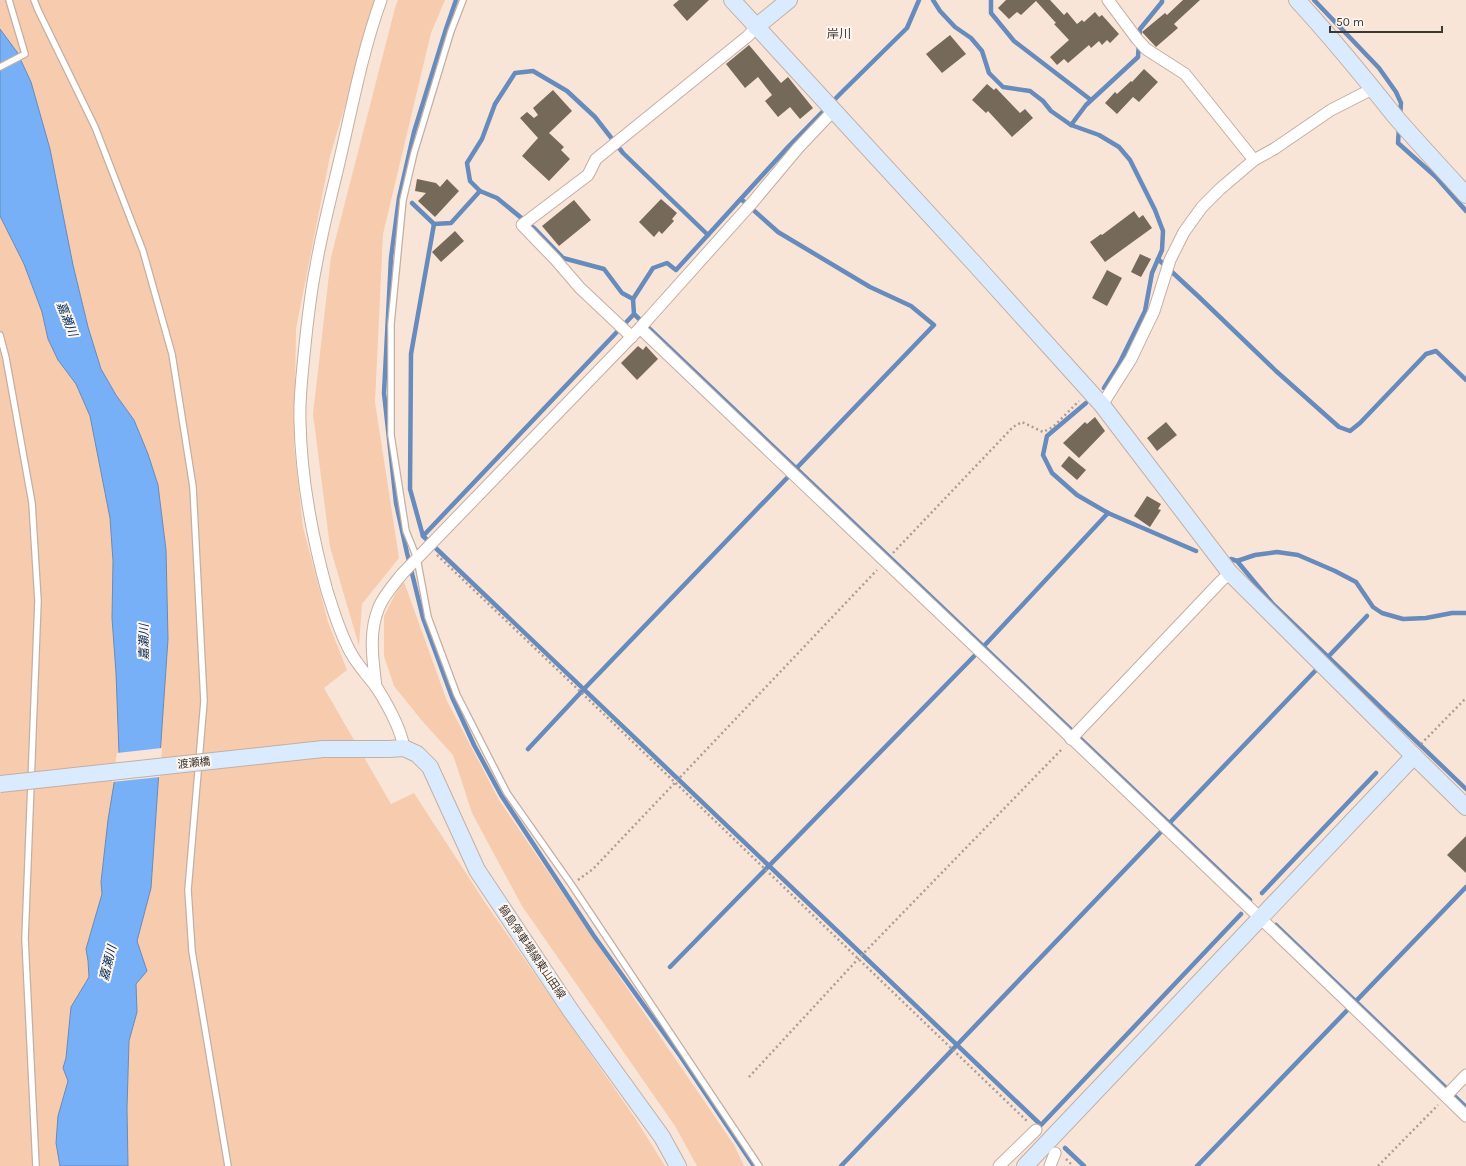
<svg xmlns="http://www.w3.org/2000/svg" width="1466" height="1166" font-family="Karla,'Noto Sans JP',sans-serif">
<rect width="100%" height="100%" fill="#f9e5d8"/>
<!-- green -->
<g fill="#f7cbae">
<polygon points="0,0 377,0 330,156 296,329 294,446 303,527 328,622 347,670 324,688 391,804 414,793 486,904 635,1118 665,1166 0,1166"/>
<polygon points="398,0 445,0 431,33 383,234 375,402 399,558 362,604 359,646 330,547 313,414 331,257 395,8"/>
<polygon points="403,579 447,701 499,800 734,1145 744,1166 697,1166 675,1126 522,906 472,813 453,755 423,722 394,686 384,656 384,616"/>
</g>
<!-- water -->
<polygon fill="#77b0f7" stroke="#668bbc" points="0,29 17,52 31,82 50,149 73,265 88,327 101,369 116,395 134,420 148,454 158,485 166,550 168,639 151,888 137,941 147,971 136,984 137,1012 129,1041 127,1108 128,1166 60,1166 56,1143 58,1116 68,1081 63,1068 66,1058 71,1007 89,977 88,961 86,949 102,894 101,882 108,820 119,753 116,673 112,618 113,561 110,518 90,416 76,384 58,360 48,339 42,312 24,264 0,216"/>
<!-- pier -->
<polygon fill="#f9e5d8" points="162,748 160,777 112,782 117,753"/>
<g fill="none" stroke-linecap="round" stroke-linejoin="round">
<!-- stream -->
<g stroke="#668bbc" stroke-width="4.5">
<polyline points="456,0 446,29 414,132 399,198 391,258 384,393 396,503 407,553 423,618 452,697 474,745 501,795 594,936 681,1057 754,1166"/>
<polyline points="933,0 940,11 955,27 971,38 982,51 989,73 1003,87 1030,91 1043,101 1051,111 1071,125 1099,135 1119,147 1130,160 1155,210 1163,231 1162,250 1152,273 1145,311 1119,364 1104,388"/>
<polyline points="991,0 991,13 1014,41 1091,100"/>
<polyline points="1314,0 1379,68 1396,92 1401,103 1400,116"/>
<polyline points="1071,125 1086,105 1138,57 1140,29 1162,2 1162,0"/>
<polyline points="1399,127 1398,143 1436,177 1466,211"/>
<polyline points="480,191 470,181 467,163 482,139 495,104 515,73 533,71 567,91 595,117 623,153 708,235"/>
<polyline points="412,203 434,224 451,223 480,191 497,198 535,229 563,258 604,269 622,293 633,299 634,314 1250,900"/>
<polyline points="1158,259 1199,297 1276,371 1339,427 1350,431 1360,423 1426,354 1436,351 1466,380"/>
<polyline points="633,299 653,268 667,263 676,270 788,147 841,93 907,28 919,0"/>
<polyline points="634,314 423,536 1041,1125 1241,914"/>
<polyline points="1086,403 1047,436 1043,455 1052,473 1077,495 1108,513 1196,551"/>
<polyline points="423,536 410,489 411,354 434,224"/>
<polyline points="1231,559 1237,561 1255,555 1277,552 1298,555 1335,571 1356,582 1373,607 1382,613 1403,619 1426,618 1452,613 1466,613"/>
<polyline points="1237,561 1272,603 1466,789"/>
<polyline points="1327,658 1367,616"/>
<polyline points="528,749 584,689 934,325 911,306 870,287 778,232 741,199"/>
<polyline points="1262,893 1376,773"/>
<polyline points="1276,925 1466,1107"/>
<polyline points="670,967 984,646 1108,513"/>
<polyline points="1065,1148 1084,1166"/>
<polyline points="841,1166 1316,670"/>
<polyline points="1197,1166 1466,887"/>
</g>
</g>
<!-- building -->
<g fill="#756a5a">
<polygon points="679,0 709,0 687,21 673,5"/>
<polygon points="1006,0 1050,0 1064,15 1067,12 1077,24 1082,20 1084,22 1095,12 1099,17 1102,15 1119,34 1110,43 1107,40 1102,45 1099,41 1091,48 1089,45 1068,63 1064,59 1057,65 1050,57 1069,40 1054,24 1056,23 1036,1 1021,15 1017,12 1009,19 998,8"/>
<polygon points="1183,0 1200,0 1174,24 1178,28 1156,47 1142,32 1165,13 1167,15"/>
<polygon points="950,35 966,54 942,73 926,54"/>
<polygon points="749,45 781,83 788,77 813,108 800,119 790,107 778,117 765,101 772,95 758,77 745,88 726,64"/>
<polygon points="1144,69 1158,82 1139,102 1133,97 1117,114 1105,103 1115,92 1117,94 1131,81 1132,82"/>
<polygon points="987,84 994,90 996,88 1020,113 1025,109 1033,118 1012,137 988,111 986,113 972,100"/>
<polygon points="553,90 572,111 549,133 564,147 561,150 570,159 549,181 522,156 538,138 520,118 527,112 534,118 538,115 533,108"/>
<polygon points="417,179 436,183 440,187 447,179 459,191 435,217 418,201 426,193 415,191"/>
<polygon points="661,199 677,213 672,219 674,221 662,234 659,231 654,237 639,222"/>
<polygon points="574,200 591,220 559,246 542,226"/>
<polygon points="1134,211 1139,218 1143,215 1152,228 1105,262 1090,242 1101,234 1102,235"/>
<polygon points="455,231 464,241 441,262 432,252"/>
<polygon points="1140,254 1151,259 1141,277 1131,272"/>
<polygon points="1107,270 1122,278 1107,306 1092,298"/>
<polygon points="638,346 643,350 646,346 658,359 637,380 621,363"/>
<polygon points="1095,417 1105,431 1079,458 1063,443 1085,422 1087,424"/>
<polygon points="1166,422 1177,435 1157,451 1147,438"/>
<polygon points="1069,456 1086,470 1077,480 1061,466"/>
<polygon points="1147,496 1161,504 1158,509 1161,510 1150,527 1134,516"/>
<polygon points="1466,836 1466,873 1447,855"/>
</g>
<g fill="none" stroke-linecap="round" stroke-linejoin="round">
<defs>
<g id="lane">
<polyline points="34,0 38,10 95,127 143,251 172,354 193,487 204,701 188,890 192,951 228,1166"/>
<polyline points="463,0 451,31 414,153 403,200 391,324 391,435 406,531 417,558 428,617 457,695 507,793 571,884 759,1166"/>
<polyline points="0,67 25,54 9,0"/>
<polyline points="0,335 6,358 32,503 38,601 25,939 36,1166"/>
</g>
<g id="street">
<path d="M 381,0 C 362,52 352,108 339,163 C 331,197 322,231 316,266 C 310,295 307,325 304,355 C 302,377 299,399 300,421 C 301,479 312,536 327,591 C 334,612 340,634 351,653 C 358,666 368,676 377,688 C 387,704 401,729 404,748"/>
<polyline points="1108,0 1137,39 1146,49 1185,74 1254,160"/>
<path d="M 640,328 C 915,591 1193,851 1466,1116"/>
<polyline points="632,337 580,288 555,259 522,225 588,175 596,159 748,36 756,27"/>
<polyline points="1102,405 1131,359 1154,311 1170,260 1184,232 1202,207 1220,189 1254,160 1274,149 1331,110 1374,88"/>
<path d="M 376,687 C 373,661 368,633 379,607 C 384,595 394,584 402,574 L 640,328 L 752,203 L 798,148 L 833,111"/>
<polyline points="1071,739 1221,581 1230,573"/>
<polyline points="1446,1096 1466,1075"/>
<polyline points="999,1166 1036,1130"/>
<polyline points="1050,1166 1055,1153"/>
</g>
<g id="secondary">
<polyline points="732,0 973,262 1102,405 1230,573 1414,756"/>
<path d="M 1297,0 C 1331,37 1363,76 1394,115 C 1417,142 1442,168 1466,195"/>
<polyline points="756,27 789,0"/>
<polyline points="389,749 404,748 417,754 430,767 477,870 571,1011 662,1137 678,1166"/>
<polyline points="1025,1166 1414,756 1466,807"/>
</g>
</defs>
<!-- lane casing -->
<use href="#lane" stroke="#c3afa3" stroke-width="8"/>
<!-- street casing -->
<use href="#street" stroke="#c3afa3" stroke-width="13"/>
<!-- secondary casing -->
<use href="#secondary" stroke="#c3afa3" stroke-width="18"/>
<!-- path -->
<g stroke="#ac9d93" stroke-width="2.5" stroke-dasharray="2 3" stroke-linecap="butt">
<polyline points="893,553 1013,427 1022,422 1043,432 1053,427 1079,401"/>
<path d="M 437,555 C 635,743 831,933 1028,1122"/>
<polyline points="1421,744 1466,698"/>
<polyline points="578,880 593,869 877,570"/>
<polyline points="749,1077 858,959 1063,748"/>
<polyline points="1066,1159 1073,1166"/>
<polyline points="1378,1166 1438,1105"/>
</g>
<!-- lane -->
<use href="#lane" stroke="#fff" stroke-width="5.5"/>
<!-- street -->
<use href="#street" stroke="#fff" stroke-width="11"/>
<!-- secondary -->
<use href="#secondary" stroke="#dbebff" stroke-width="16"/>
<defs>
<polyline id="secondary-bridge" points="0,784 323,749 389,749"/>
</defs>
<!-- secondary-bridge casing -->
<use href="#secondary-bridge" stroke="#c3afa3" stroke-width="18" stroke-linecap="butt"/>
<!-- secondary-bridge -->
<use href="#secondary-bridge" stroke="#dbebff" stroke-width="16"/>
</g>
<g text-anchor="middle" dominant-baseline="central" stroke-width="4" stroke-linejoin="round" paint-order="stroke">
<!-- street labels -->
<g font-size="11" fill="#3e3631" stroke="#fdf5ef">
<text transform="translate(194 763) rotate(-6)">渡瀬橋</text>
<text transform="translate(532 952) rotate(56)">鍋島停車場線東山田線</text>
</g>
<!-- neighbourhood labels -->
<g font-size="12" fill="#3e3631" stroke="#fdf5ef">
<text x="839" y="34">岸川</text>
</g>
<!-- water labels -->
<g font-size="12" font-style="italic" fill="#022a55" stroke="#fdf5ef">
<text transform="translate(67 319) rotate(69)">嘉瀬川</text>
<text transform="translate(144 642) rotate(-90)">嘉瀬川</text>
<text transform="translate(108 963) rotate(-76)">嘉瀬川</text>
</g>
</g>
<!-- scale -->
<path d="M1330 26v6h112v-6" fill="none" stroke="#3e3631" stroke-width="2"/>
<text x="1336" y="26" font-size="12" fill="#3e3631" stroke="#fdf5ef" stroke-width="3" paint-order="stroke">50 m</text>
</svg>
